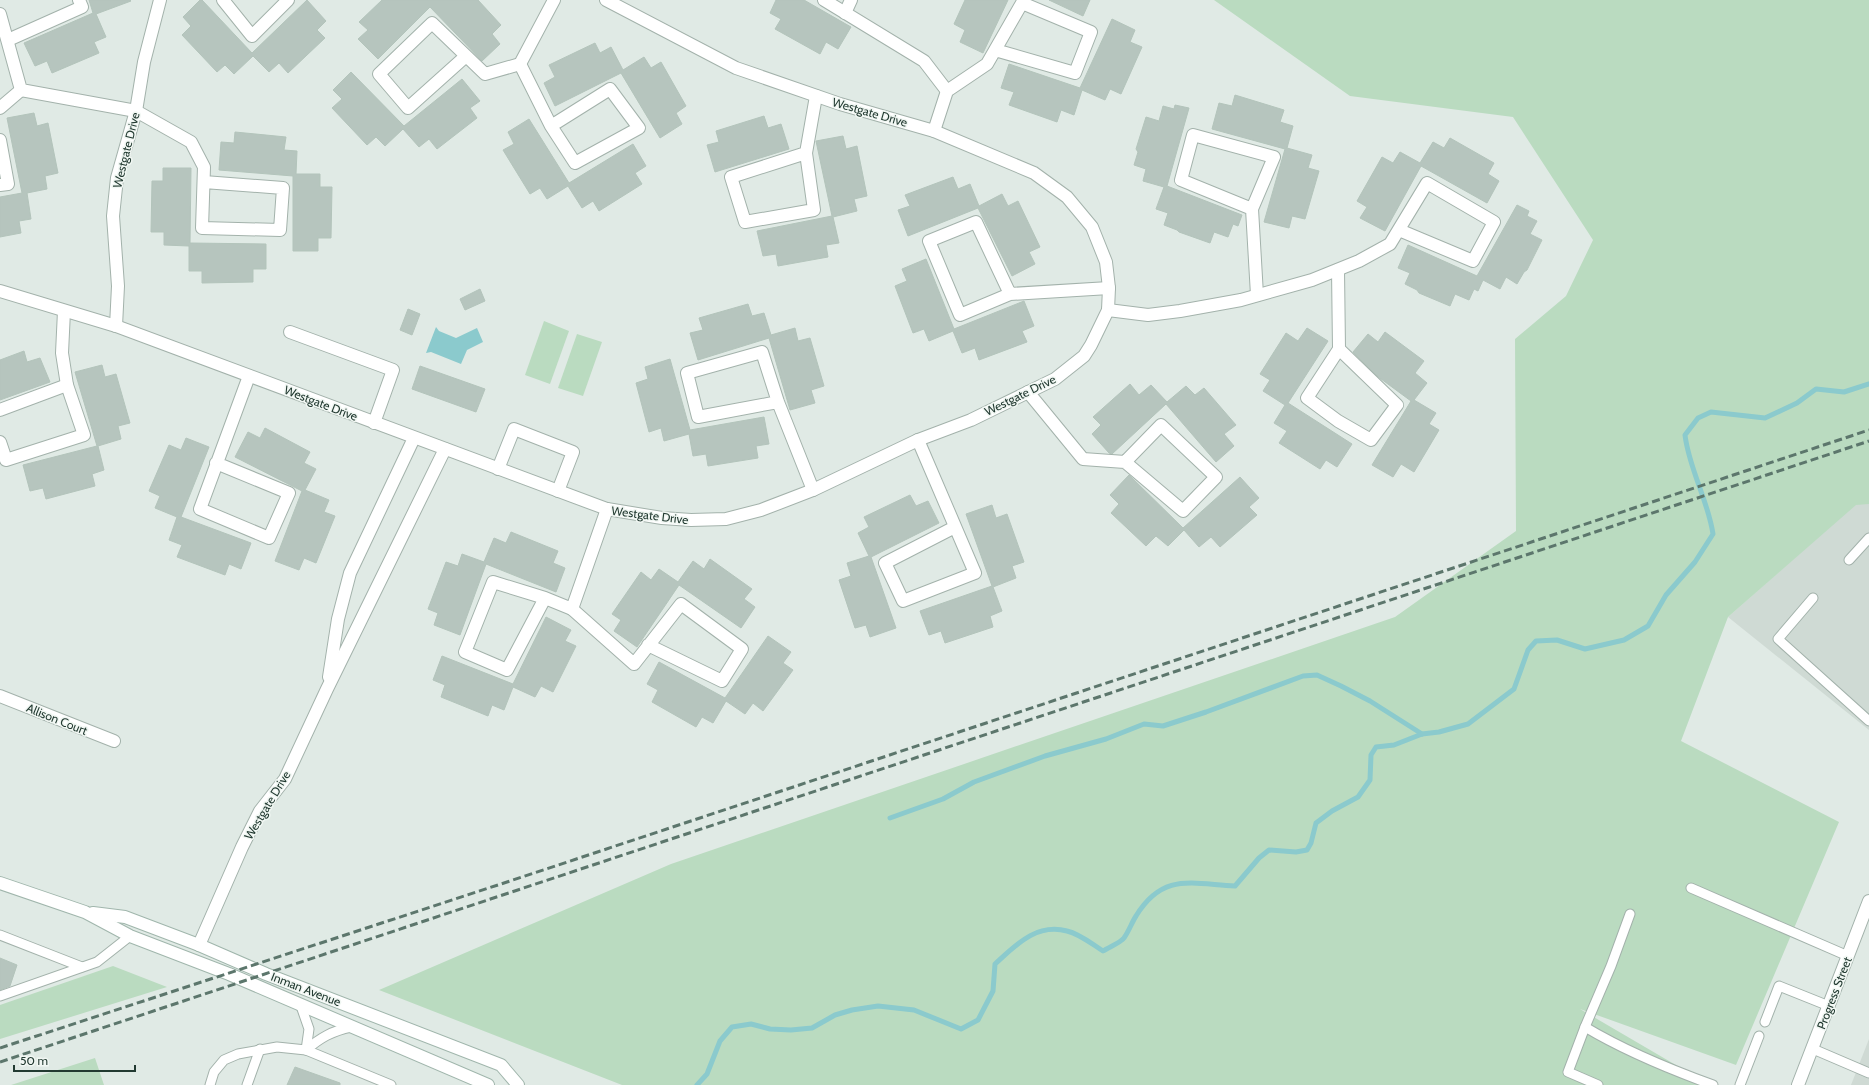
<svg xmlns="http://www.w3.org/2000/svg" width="1869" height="1085" font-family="Cabin,sans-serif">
<rect width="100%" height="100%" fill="#e0eae5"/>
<!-- built -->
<g fill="#cfdad4">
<polygon points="1856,504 1869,504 1869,730 1728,617"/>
<polygon points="1869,1039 1869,1085 1851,1085"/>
</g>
<!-- green -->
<g fill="#badbc0">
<polygon points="1214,0 1869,0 1869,504 1856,505 1728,617 1681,741 1839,822 1736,1065 1580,1009 1710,1085 622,1085 379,990 671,864 1395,617 1516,531 1515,339 1566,296 1593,240 1513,117 1350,96"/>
<polygon points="544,321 569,331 550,384 525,375"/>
<polygon points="577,334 602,342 583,396 558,388"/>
<polygon points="113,966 167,987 0,1039 0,1005"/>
<polygon points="95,1058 104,1085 11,1085"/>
</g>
<!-- water -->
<polygon fill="#8bcacd" points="436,327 439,331 456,338 477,328 483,342 467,350 461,364 431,352 426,353"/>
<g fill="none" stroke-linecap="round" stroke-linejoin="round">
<!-- stream -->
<g stroke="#8bcacd" stroke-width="5">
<polyline points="890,818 943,799 974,782 1045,756 1106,739 1144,724 1163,726 1206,712 1303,676 1317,675 1341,686 1370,701 1422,734"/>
<path d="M 697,1085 L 707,1074 L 720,1041 L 732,1027 L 751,1024 L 770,1029 L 791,1030 L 812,1028 L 835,1015 L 852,1010 L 878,1006 L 914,1010 L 961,1029 L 978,1020 L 993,991 L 995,964 C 1016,945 1036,923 1067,931 C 1080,934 1092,944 1103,951 C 1109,947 1120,943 1124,938 C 1129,931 1132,922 1136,916 C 1163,872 1192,884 1235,886 L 1259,858 L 1269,850 L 1296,852 L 1307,850 L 1311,843 L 1316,823 L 1332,811 L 1358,797 L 1370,780 L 1371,755 L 1376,747 L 1394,745 L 1422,734 L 1439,732 L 1468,724 L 1514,689 L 1528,650 L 1536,641 L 1557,640 L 1585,649 L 1624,640 L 1648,626 L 1666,595 L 1695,562 L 1713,534 C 1708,500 1689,469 1685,435 L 1698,418 L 1711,412 L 1765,418 L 1797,403 L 1816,389 L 1844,392 L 1869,384"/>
</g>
</g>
<!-- building -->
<g fill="#b6c5be" stroke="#b3c4bb">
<polygon points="89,0 130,0 131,1 96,14 106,37 94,42 99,53 52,73 47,61 35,66 24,43 93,13"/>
<polygon points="200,0 202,0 252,53 307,0 326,21 317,30 325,38 288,73 279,63 269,72 253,56 234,74 225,65 217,72 182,35 191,26 183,17"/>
<polygon points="382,0 478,0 501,25 492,34 500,44 482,61 430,7 378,59 358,39 368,30 359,22"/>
<polygon points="776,0 804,0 851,27 838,49 826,42 820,54 775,29 781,19 770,13"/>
<polygon points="965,0 1008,0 983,53 960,42 965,30 954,24"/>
<polygon points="1049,0 1090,0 1083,16"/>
<polygon points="1112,19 1135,30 1130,42 1142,47 1121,94 1110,89 1105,100 1082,90 1074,115 1061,110 1057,122 1009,105 1014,92 1001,88 1009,64 1080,88"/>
<polygon points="595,43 600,53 611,47 623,70 644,57 651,68 661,62 686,106 676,113 682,124 660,138 621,73 555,106 544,83 555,77 549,65"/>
<polygon points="351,72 404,126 462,79 480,101 470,108 477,118 437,149 429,139 419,147 403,129 385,146 376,137 367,145 332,108 342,99 333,90"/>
<polygon points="1235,95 1284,110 1280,122 1293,126 1287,148 1312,155 1308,168 1319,171 1305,219 1292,216 1289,228 1264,222 1285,149 1212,129 1219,103 1232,106"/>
<polygon points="1175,105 1189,108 1167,186 1242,215 1238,226 1233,224 1228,237 1214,232 1210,243 1179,232 1177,230 1164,225 1168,213 1156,209 1164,187 1143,181 1146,169 1134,165 1138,152 1136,149 1146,117 1159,121 1163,106 1174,109"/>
<polygon points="34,113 37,126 48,123 58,173 45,176 47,189 27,193 31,219 19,221 21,233 0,237 0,197 22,193 7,118"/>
<polygon points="764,116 768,128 781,124 789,149 715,172 707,145 719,142 716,131"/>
<polygon points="529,119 569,183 633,144 646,166 635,173 642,184 599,211 593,201 582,208 568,186 547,199 540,188 530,194 503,150 514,144 508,132"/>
<polygon points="235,132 286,137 284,150 297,151 296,174 320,174 320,187 332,187 331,238 318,238 318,251 293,251 293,176 219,170 221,142 234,143"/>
<polygon points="843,136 846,149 857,146 867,196 854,199 857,211 833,217 839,243 826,245 828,257 778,266 776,254 763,256 757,231 832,216 816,141"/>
<polygon points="1450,138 1494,163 1488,174 1499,181 1487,203 1421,166 1385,231 1360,218 1367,207 1357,201 1382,157 1393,163 1400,152 1420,163 1433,142 1444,148"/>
<polygon points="163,168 191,168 190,243 266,244 266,269 253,269 253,282 202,283 202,271 189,271 189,246 164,245 164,232 151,232 152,181 163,181"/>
<polygon points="953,177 958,189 970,184 979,206 1002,194 1008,206 1018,201 1040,247 1029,252 1035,264 1012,276 978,208 908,236 898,210 910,206 905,195"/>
<polygon points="1517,205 1529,211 1527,216 1537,221 1530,234 1542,240 1527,270 1524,272 1517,284 1506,277 1500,289 1483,280 1478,291 1474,289 1469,300 1455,294 1450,306 1419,293 1417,290 1405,284 1410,273 1398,268 1408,245 1477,276"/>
<polygon points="926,259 954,329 1024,301 1034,326 1022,331 1027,342 979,360 975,348 962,353 953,331 929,341 924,329 913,333 895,286 907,281 902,269"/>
<polygon points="480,289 485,301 465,310 460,299"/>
<polygon points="748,304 752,316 764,313 771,335 795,328 798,341 810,338 824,386 811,390 815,403 790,410 769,338 698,360 690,333 703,330 699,318"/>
<polygon points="408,309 420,314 412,335 400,330"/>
<polygon points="1307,328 1328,341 1288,403 1352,444 1337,467 1326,460 1320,469 1279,443 1287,431 1274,423 1285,405 1263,391 1270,380 1260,374 1286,333 1298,341"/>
<polygon points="1385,332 1424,361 1415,373 1427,383 1414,400 1436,413 1429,424 1439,430 1414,472 1401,464 1393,477 1372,465 1411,401 1377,376 1353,352 1368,334 1378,342"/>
<polygon points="24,351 27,362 40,358 50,382 0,400 0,360"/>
<polygon points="670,359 690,430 764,417 769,444 756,446 758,458 708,466 706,454 693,456 689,434 664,441 661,428 649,432 636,383 648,379 645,367"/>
<polygon points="102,365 105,377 116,374 130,423 118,426 121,439 98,446 104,470 92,474 95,486 46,499 43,488 30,491 23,465 97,446 75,372"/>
<polygon points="420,366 485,389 476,412 412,389"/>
<polygon points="1130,384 1139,395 1151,385 1167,402 1186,386 1195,395 1204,388 1236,425 1224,434 1234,446 1216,462 1166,404 1112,454 1109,453 1092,434 1101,425 1093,417"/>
<polygon points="265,428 310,452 304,463 316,469 305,490 329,500 324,512 335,516 316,563 304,558 299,570 275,561 302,491 235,457 248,432 260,438"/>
<polygon points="186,438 209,447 181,517 251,543 241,569 229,564 225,575 177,557 182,545 169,540 177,517 155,508 160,496 149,491 169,445 181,450"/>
<polygon points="1129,475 1183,528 1240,477 1259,498 1249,507 1257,515 1220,547 1211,537 1199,547 1184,530 1168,546 1156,536 1146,546 1111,513 1119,504 1110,495"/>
<polygon points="910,495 916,506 928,501 939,523 871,557 896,628 870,637 866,625 855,628 839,580 851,576 847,563 869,556 858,533 869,527 864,517"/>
<polygon points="992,505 996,518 1007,514 1024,562 1012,566 1016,578 993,587 1002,611 990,616 993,627 945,643 941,631 929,635 920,611 992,586 966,514"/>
<polygon points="511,532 558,551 553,563 565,568 556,592 486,564 460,635 434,625 438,613 428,609 446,562 458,566 462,554 484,562 494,538 506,543"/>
<polygon points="710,559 752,589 744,599 755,607 741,628 679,585 637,647 614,631 621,620 612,614 641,572 651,580 659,569 678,582 693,561 704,569"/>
<polygon points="546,617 571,630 565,641 576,646 553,692 541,686 535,697 513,687 504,710 492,705 488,716 441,697 445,685 433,680 442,656 513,684"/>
<polygon points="768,636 791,652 783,663 793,670 763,711 753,703 745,714 726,701 713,723 702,717 696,727 652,702 658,690 647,684 659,662 725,698"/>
<polygon points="0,958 17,965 10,986 0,990"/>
<polygon points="295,1067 340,1083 340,1085 287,1085"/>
</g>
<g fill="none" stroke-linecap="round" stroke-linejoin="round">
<defs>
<g id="lane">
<polyline points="1849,560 1869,538"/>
<polyline points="1813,598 1778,639 1869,721"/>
<polyline points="1691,888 1848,956"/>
<polyline points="0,935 82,967"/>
<polyline points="0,996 97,962 130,936"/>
<polyline points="301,1006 309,1029 306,1050"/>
<polyline points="1765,1022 1779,986 1829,1006"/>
<polyline points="1585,1027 1611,966 1630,914"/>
<polyline points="1813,1049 1869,1073"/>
<path d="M 306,1050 C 320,1038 332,1031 351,1027"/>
<polyline points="210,1085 214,1072 224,1060 238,1054 277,1047 306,1050 391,1085"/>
<polyline points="247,1085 260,1049"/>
<path d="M 1598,1085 L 1568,1072 L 1585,1027 C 1625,1051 1669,1069 1713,1085"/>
<polyline points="1740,1085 1759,1036"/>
</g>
<g id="street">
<polyline points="223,0 252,36 288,0"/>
<polyline points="824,0 924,61 947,91"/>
<polyline points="845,13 851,0"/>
<polyline points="0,14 21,90 136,111 191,142 204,167 202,228 280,230 283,188 204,182"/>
<polyline points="8,40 82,7 79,0"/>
<polyline points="466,56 408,108 379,74 432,23 485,74 520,64 554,0"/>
<polyline points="520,64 551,126 610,89 639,128 575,163 551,126"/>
<polyline points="0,108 21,90"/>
<polyline points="934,131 947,91 987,64 1022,3 1091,32 1075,73 995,50"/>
<polyline points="0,140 8,184 0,185"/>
<polyline points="806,153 814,210 745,222 731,177 806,153 816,96"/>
<polyline points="1252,209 1274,157 1193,135 1181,180 1252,209 1257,295"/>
<polyline points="1338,270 1339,349 1307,398 1338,421 1371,440 1397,405 1339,349"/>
<polyline points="0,291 116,326 607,509 662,518 691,520 726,519 761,510 813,490 918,440 971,420 1055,379 1084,356 1091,345 1108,310 1109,288 1106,262 1092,227 1067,197 1034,173 934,131 840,104 736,68 606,0"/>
<polyline points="1010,294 960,315 929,241 976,222 1010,294 1109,288"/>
<polyline points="1108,310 1148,315 1180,311 1241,300 1312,280 1359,261 1390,244 1427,183 1494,222 1473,261 1399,230"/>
<polyline points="116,326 118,286 113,216 117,178 136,111 144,62 160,0"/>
<polyline points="290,332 393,370 374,423"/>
<polyline points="1028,392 1083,459 1125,462 1161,425 1216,477 1183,511 1125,462"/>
<polyline points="778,402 698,417 687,373 762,352 778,402 813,490"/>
<polyline points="0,410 67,385"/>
<polyline points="918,440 975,573 903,601 885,563 955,527"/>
<polyline points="0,442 6,460 84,435 67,385 62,353 64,311"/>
<polyline points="216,463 289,493 269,538 200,509 249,376"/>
<polyline points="498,469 514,429 573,452 558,491"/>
<polyline points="545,598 507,670 465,652 493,582 545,598 572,609 607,509"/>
<polyline points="572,609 634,664 681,604 742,649 722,681 648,645"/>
<polyline points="329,677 338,619 350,573 414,438"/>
<polyline points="0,696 114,741"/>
<polyline points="199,945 242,847 260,811 285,779 327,689 445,449"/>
<polyline points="1798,1085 1869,901"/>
</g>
<g id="secondary">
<polyline points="0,883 85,912 130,936 229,974 488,1085"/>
<polyline points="93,913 125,917 199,945 266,974 501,1065 518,1085"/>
</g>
</defs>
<!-- lane casing -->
<use href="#lane" stroke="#a3b2ab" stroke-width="11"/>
<!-- street casing -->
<use href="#street" stroke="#a3b2ab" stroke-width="14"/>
<!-- secondary casing -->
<use href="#secondary" stroke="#a0b6ac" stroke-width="14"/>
<!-- lane -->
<use href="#lane" stroke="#fff" stroke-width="9"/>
<!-- street -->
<use href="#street" stroke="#fff" stroke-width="12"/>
<!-- secondary -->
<use href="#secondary" stroke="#fff" stroke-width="12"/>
<!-- rail -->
<g stroke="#5c766c" stroke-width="3" stroke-dasharray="8 4" stroke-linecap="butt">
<polyline points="0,1048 507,882 1869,430"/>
<polyline points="0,1062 1869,441"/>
</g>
</g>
<g text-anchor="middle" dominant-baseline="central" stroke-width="3" stroke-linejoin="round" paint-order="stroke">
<!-- street labels -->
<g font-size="12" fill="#223a31" stroke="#f1f7f3">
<text transform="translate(870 112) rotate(16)">Westgate Drive</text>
<text transform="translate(126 150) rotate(-76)">Westgate Drive</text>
<text transform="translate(1020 395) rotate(-26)">Westgate Drive</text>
<text transform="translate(321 403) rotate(21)">Westgate Drive</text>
<text transform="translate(650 515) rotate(7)">Westgate Drive</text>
<text transform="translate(57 719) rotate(22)">Allison Court</text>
<text transform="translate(267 805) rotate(-59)">Westgate Drive</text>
<text transform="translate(306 989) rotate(21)">Inman Avenue</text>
<text transform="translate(1834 993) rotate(-69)">Progress Street</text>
</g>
</g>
<!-- scale -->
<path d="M14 1065v6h121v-6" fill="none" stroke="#223a31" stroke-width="2"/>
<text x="20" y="1065" font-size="12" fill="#223a31" stroke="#f1f7f3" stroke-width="3" paint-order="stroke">50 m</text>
</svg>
